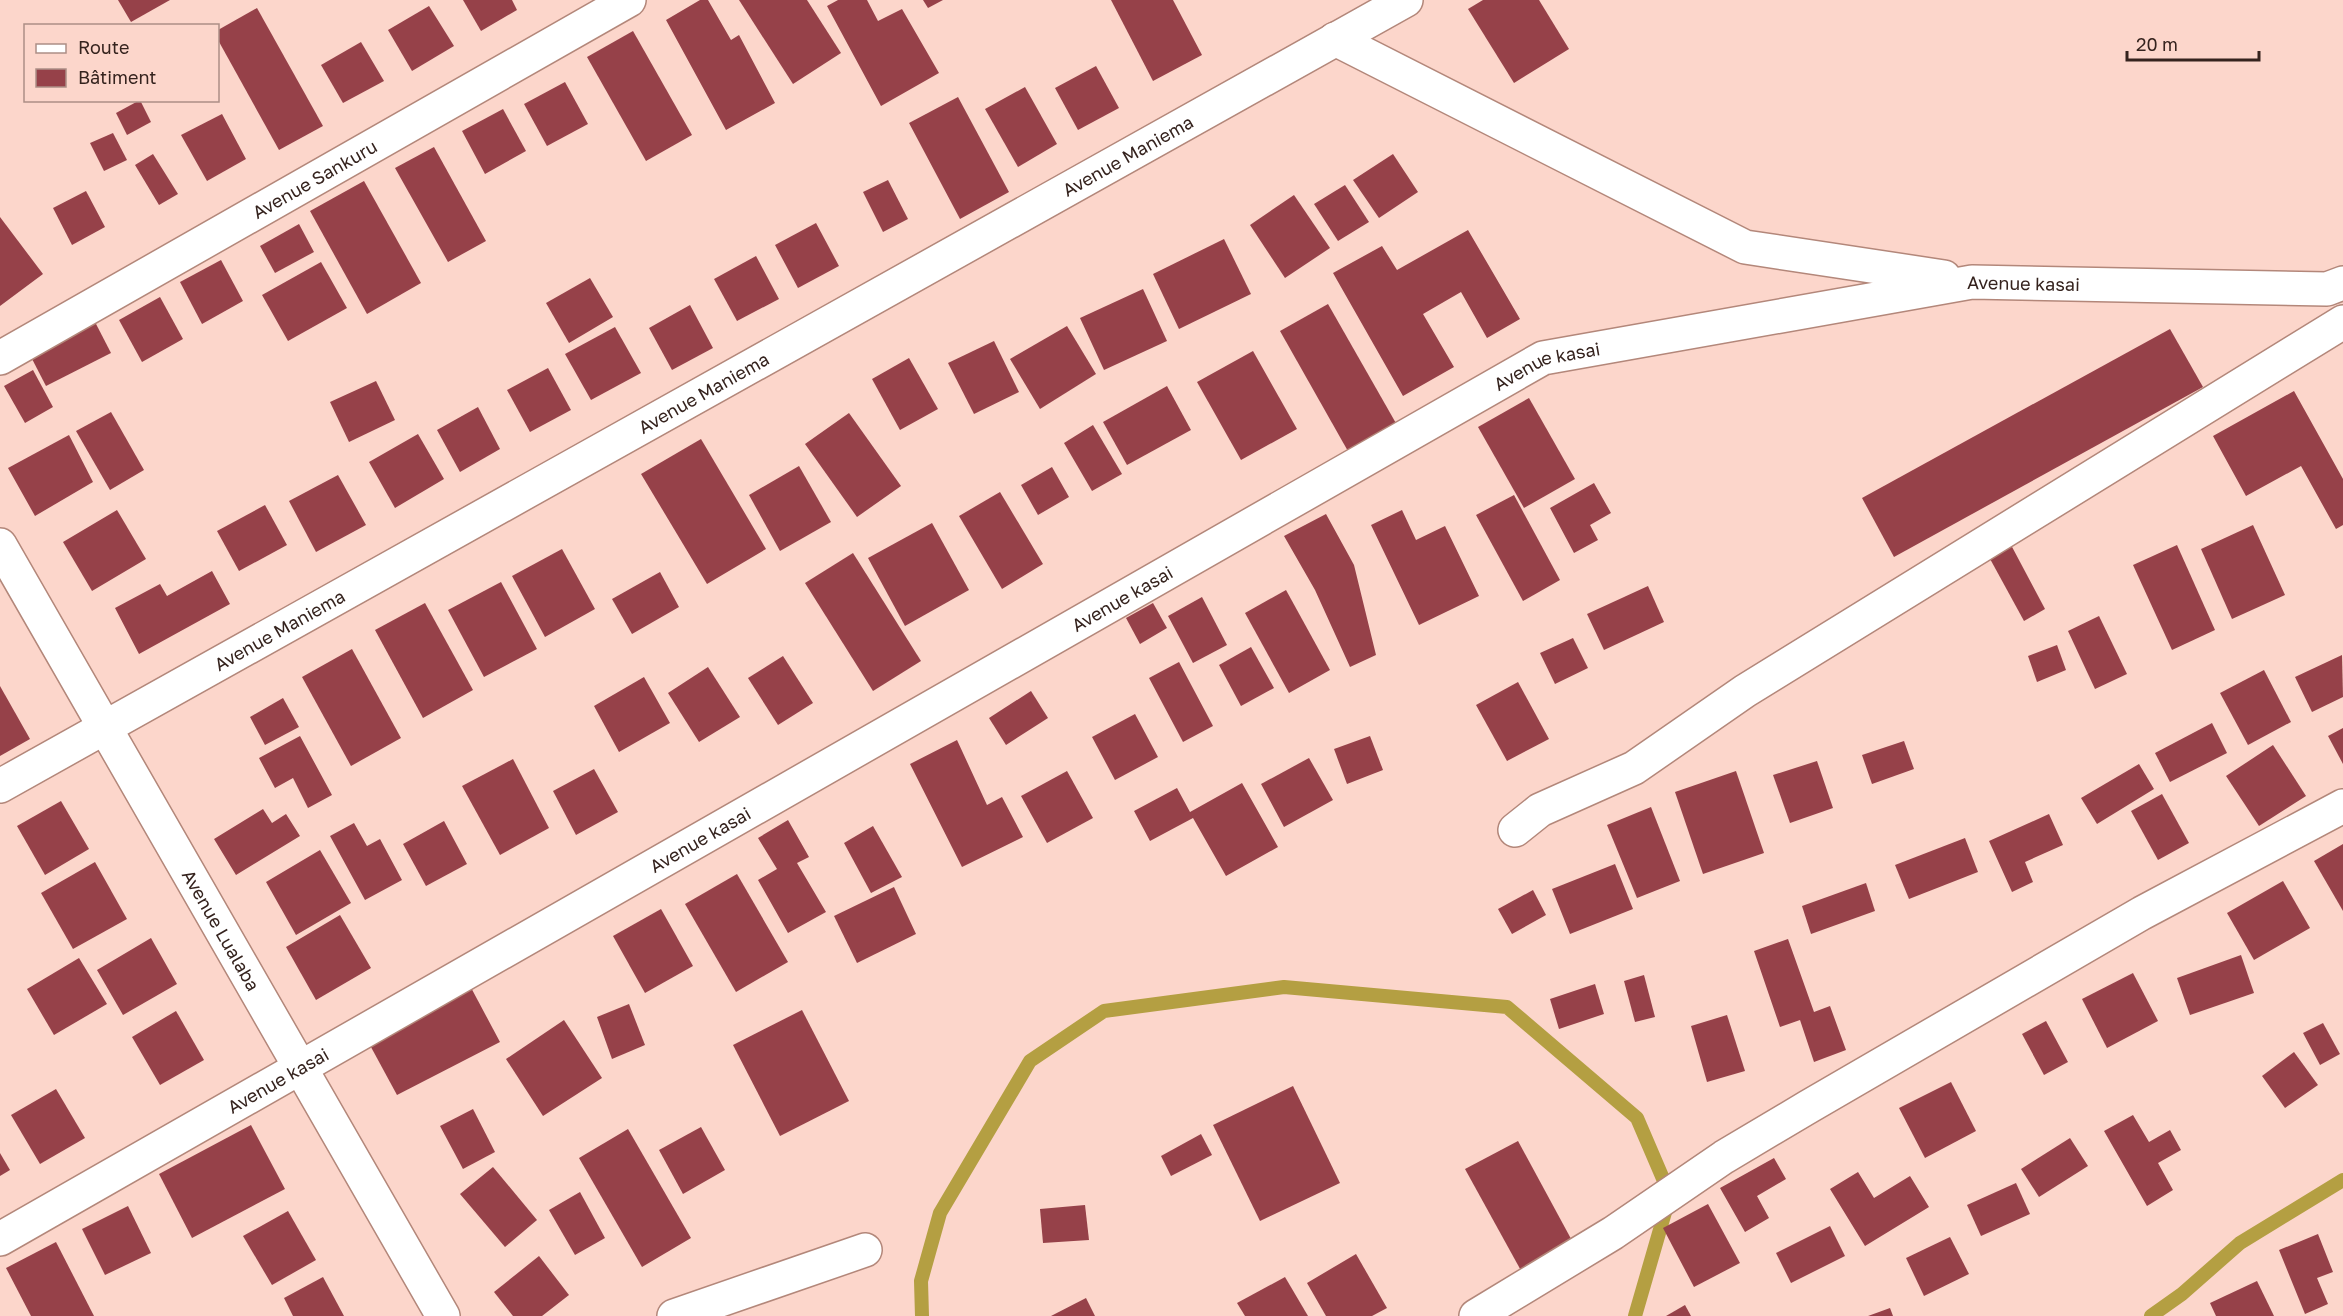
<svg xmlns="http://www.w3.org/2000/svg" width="2343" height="1316" font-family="'Golos Text',sans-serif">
<rect width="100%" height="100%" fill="#fcd6cb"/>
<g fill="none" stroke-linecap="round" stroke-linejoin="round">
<!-- stream -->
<g stroke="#b49f42" stroke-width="14">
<polyline points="922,1316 921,1281 940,1213 1030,1061 1104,1011 1284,987 1507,1007 1637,1118 1670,1195 1635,1316"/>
<polyline points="2151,1316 2182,1294 2240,1243 2343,1180"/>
</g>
</g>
<!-- building -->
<g fill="#964149">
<polygon points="118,0 170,0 131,22"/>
<polygon points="463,0 512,0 517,10 481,31"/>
<polygon points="700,0 708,0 731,40 739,35 775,103 726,130 666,20"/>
<polygon points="739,0 807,0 841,53 793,84"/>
<polygon points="838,0 867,0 878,21 902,9 939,73 881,106 827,6"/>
<polygon points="923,0 943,0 928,8"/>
<polygon points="1111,0 1173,0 1202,55 1153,81"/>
<polygon points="1483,0 1539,0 1569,49 1514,83 1468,9"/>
<polygon points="429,6 454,46 412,71 388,30"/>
<polygon points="257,8 323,126 279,150 218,40 218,30"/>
<polygon points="633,31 692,135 646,161 587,57"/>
<polygon points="361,42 384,81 343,103 321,65"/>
<polygon points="1096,66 1119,108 1078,130 1055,88"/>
<polygon points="565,82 588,124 547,146 524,104"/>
<polygon points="1025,87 1057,144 1018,167 985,109"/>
<polygon points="958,97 1009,192 960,219 909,123"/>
<polygon points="140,100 151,122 127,135 116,113"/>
<polygon points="503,109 526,151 485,174 462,131"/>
<polygon points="222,114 246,159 207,181 181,135"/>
<polygon points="113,133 127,160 104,171 90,143"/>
<polygon points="434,147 486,241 448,262 395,168"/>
<polygon points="153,154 178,194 159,205 135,165"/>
<polygon points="1393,154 1418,192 1379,218 1353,180"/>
<polygon points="888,180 908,219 883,232 863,192"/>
<polygon points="364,181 421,283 367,314 310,211"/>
<polygon points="1345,185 1369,222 1338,241 1314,204"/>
<polygon points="86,191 105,227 72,245 53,208"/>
<polygon points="1294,195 1330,248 1285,278 1250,225"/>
<polygon points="0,217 43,274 0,306"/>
<polygon points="816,223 839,266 798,288 775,245"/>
<polygon points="299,224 314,252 275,273 260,246"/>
<polygon points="1468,230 1520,319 1487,338 1461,292 1423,314 1454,367 1403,396 1333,273 1382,246 1397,270"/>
<polygon points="1224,239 1251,294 1179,329 1153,274"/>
<polygon points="756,256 779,299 737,321 714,279"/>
<polygon points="221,260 243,301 202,324 180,282"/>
<polygon points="321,262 347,308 288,341 262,295"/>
<polygon points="590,278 613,317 569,343 546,303"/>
<polygon points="1143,289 1167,341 1104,370 1080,318"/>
<polygon points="160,297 183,339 142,362 119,320"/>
<polygon points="1328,304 1397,425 1349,453 1280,331"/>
<polygon points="690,305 713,348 672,370 649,328"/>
<polygon points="95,322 111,353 46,386 30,355"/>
<polygon points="1067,326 1096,374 1040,409 1010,359"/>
<polygon points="615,327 641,373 591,400 565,354"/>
<polygon points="2170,329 2203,387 1894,557 1862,498"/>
<polygon points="994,341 1019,392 974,414 948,363"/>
<polygon points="1253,351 1297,429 1241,460 1197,382"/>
<polygon points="909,358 938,409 900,430 872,379"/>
<polygon points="548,368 571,410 530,432 507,390"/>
<polygon points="33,370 53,407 25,423 4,386"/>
<polygon points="376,381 395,420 349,442 330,402"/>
<polygon points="1167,386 1191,430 1127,465 1103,422"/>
<polygon points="2294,391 2343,479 2343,525 2336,529 2301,466 2246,496 2213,436"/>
<polygon points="1529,398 1575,479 1524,508 1478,427"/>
<polygon points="478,407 500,449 460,472 437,430"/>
<polygon points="111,412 144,470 110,490 76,431"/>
<polygon points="849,413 901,486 857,517 805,444"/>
<polygon points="1093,425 1122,474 1092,491 1064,443"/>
<polygon points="418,434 444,479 395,508 369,462"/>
<polygon points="69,435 93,482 35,516 8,468"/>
<polygon points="701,439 766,549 707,584 641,474"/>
<polygon points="799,466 831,522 780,551 749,495"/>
<polygon points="1052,467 1069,497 1038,515 1021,485"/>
<polygon points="338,475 366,525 316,552 289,501"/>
<polygon points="1594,483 1611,513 1590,525 1598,540 1574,553 1550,508"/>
<polygon points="1000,492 1043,564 1002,589 959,516"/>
<polygon points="1514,495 1560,580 1523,601 1476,515"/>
<polygon points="265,505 287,545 239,571 217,531"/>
<polygon points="117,510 146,559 92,591 63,542"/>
<polygon points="1402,510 1416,540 1445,526 1479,596 1419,625 1371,525"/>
<polygon points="1326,514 1354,565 1376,655 1350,667 1315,590 1284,536"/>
<polygon points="932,523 969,590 905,626 868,558"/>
<polygon points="2253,525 2285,595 2232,619 2201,549"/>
<polygon points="2011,545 2045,609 2024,621 1989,557"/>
<polygon points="2177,545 2215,630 2172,650 2133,565"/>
<polygon points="562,549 595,609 545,637 512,576"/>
<polygon points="853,553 921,661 873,691 805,583"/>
<polygon points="212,571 230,604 139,654 115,608 160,584 167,596"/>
<polygon points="660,572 679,607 632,634 612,599"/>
<polygon points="501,582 537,649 484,677 448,610"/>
<polygon points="1648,586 1664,622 1604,650 1587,614"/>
<polygon points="1286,590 1330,670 1289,693 1245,613"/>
<polygon points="1202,597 1227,645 1193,663 1168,616"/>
<polygon points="425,603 473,690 423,718 375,630"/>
<polygon points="1153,603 1167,628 1140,644 1126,618"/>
<polygon points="2099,616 2127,674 2095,689 2068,631"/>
<polygon points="1573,638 1588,668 1555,684 1540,653"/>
<polygon points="2057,645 2066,670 2037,682 2028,656"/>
<polygon points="1251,647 1274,688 1241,706 1219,665"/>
<polygon points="352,649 401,738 351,766 302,677"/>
<polygon points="2342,655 2343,697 2312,712 2295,677"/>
<polygon points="783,656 813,703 778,725 748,678"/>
<polygon points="1179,662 1213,726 1183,742 1149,678"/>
<polygon points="708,667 740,717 699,742 668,693"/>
<polygon points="2264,670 2291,722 2248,745 2220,693"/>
<polygon points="644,677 670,723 619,752 594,706"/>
<polygon points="1518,682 1549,739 1507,761 1476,705"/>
<polygon points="0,686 30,739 0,756"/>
<polygon points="1031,691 1048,718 1006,745 989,718"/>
<polygon points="283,698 299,727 265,745 250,717"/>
<polygon points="1135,714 1158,757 1115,780 1092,737"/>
<polygon points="2212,723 2227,753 2170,782 2155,753"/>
<polygon points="2343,728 2343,764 2328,736"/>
<polygon points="300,736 332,795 308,808 293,778 275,788 259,758"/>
<polygon points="1370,736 1383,770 1347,784 1334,749"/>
<polygon points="957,740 987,805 1002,797 1023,837 962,867 910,764"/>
<polygon points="1904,741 1914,769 1872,784 1862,755"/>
<polygon points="2273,745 2306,796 2259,826 2226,776"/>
<polygon points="1309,758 1333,800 1284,827 1261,784"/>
<polygon points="513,759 549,828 500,855 462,786"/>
<polygon points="1817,761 1833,808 1790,823 1773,775"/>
<polygon points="2139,764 2154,789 2097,824 2081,798"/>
<polygon points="594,769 618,812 576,835 553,791"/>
<polygon points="1067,771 1093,818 1047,843 1021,796"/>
<polygon points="1736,771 1764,853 1703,874 1675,792"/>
<polygon points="1242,783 1278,847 1226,876 1193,818 1150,841 1134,811 1177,788 1190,812"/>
<polygon points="2162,794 2189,843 2158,860 2131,811"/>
<polygon points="61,801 89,849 45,875 17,826"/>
<polygon points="1651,807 1680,881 1637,898 1607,825"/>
<polygon points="263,809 272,823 286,814 300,836 236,875 214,839"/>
<polygon points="2049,814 2063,845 2025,862 2033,882 2012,892 1989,841"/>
<polygon points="788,820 809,857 797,863 826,912 788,933 758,880 777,869 758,838"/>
<polygon points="444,821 467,864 426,886 403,844"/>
<polygon points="354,823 367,846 380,839 402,880 365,900 330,836"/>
<polygon points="873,826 902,877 871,893 844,843"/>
<polygon points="1965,838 1978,872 1909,899 1895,865"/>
<polygon points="2343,844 2343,911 2314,861"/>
<polygon points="320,850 351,903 296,935 266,882"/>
<polygon points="95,862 127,919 73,949 41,893"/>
<polygon points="1615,864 1633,909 1570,934 1552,889"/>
<polygon points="737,874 788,962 736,992 685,904"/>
<polygon points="2283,881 2310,928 2254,960 2227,913"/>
<polygon points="1866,883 1875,911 1811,934 1802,906"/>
<polygon points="894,887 916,934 857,963 834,916"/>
<polygon points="1533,890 1546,915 1512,934 1498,909"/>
<polygon points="661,909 693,966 645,993 613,936"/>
<polygon points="340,915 371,968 316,1000 286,947"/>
<polygon points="151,938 177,984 123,1015 97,970"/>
<polygon points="1788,939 1814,1012 1830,1006 1846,1050 1814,1062 1800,1020 1780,1027 1754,951"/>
<polygon points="2241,955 2254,993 2190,1015 2177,978"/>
<polygon points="79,958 107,1004 54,1035 27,989"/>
<polygon points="2133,973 2158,1021 2107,1048 2082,999"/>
<polygon points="1644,975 1655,1017 1635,1022 1624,981"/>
<polygon points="468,982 500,1042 397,1095 365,1036"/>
<polygon points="1595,984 1604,1014 1559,1029 1550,999"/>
<polygon points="629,1004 645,1045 612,1059 597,1017"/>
<polygon points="802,1010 849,1101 780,1136 733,1045"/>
<polygon points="176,1011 204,1060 160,1085 132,1037"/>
<polygon points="1727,1015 1745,1071 1707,1082 1691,1026"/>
<polygon points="564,1020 602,1078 543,1116 506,1059"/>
<polygon points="2046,1021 2068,1062 2044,1075 2022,1034"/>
<polygon points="2323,1023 2340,1054 2320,1065 2303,1033"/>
<polygon points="2294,1052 2318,1085 2285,1108 2262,1076"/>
<polygon points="1951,1082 1976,1131 1925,1158 1899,1108"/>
<polygon points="1293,1086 1340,1183 1260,1221 1213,1125"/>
<polygon points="56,1089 85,1138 40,1164 11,1115"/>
<polygon points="473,1109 495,1152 463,1169 440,1126"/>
<polygon points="2133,1115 2149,1142 2170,1130 2181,1150 2158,1163 2173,1190 2147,1206 2104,1131"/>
<polygon points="251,1125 285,1189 192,1238 159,1174"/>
<polygon points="701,1127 725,1170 683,1194 659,1150"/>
<polygon points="628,1129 691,1238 642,1267 579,1158"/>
<polygon points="1201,1134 1212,1155 1171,1176 1161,1156"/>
<polygon points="2070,1138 2088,1166 2039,1197 2021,1169"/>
<polygon points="1518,1141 1576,1248 1524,1276 1465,1169"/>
<polygon points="0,1153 10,1170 0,1176"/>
<polygon points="1774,1158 1786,1179 1757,1196 1769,1218 1745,1232 1720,1188"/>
<polygon points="493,1167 537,1220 505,1247 460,1194"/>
<polygon points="1858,1172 1874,1198 1910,1176 1929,1207 1865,1246 1830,1189"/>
<polygon points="2016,1183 2030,1214 1981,1236 1967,1205"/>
<polygon points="580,1192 605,1238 575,1255 549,1210"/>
<polygon points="1708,1204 1740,1263 1694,1287 1663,1228"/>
<polygon points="1085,1205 1089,1240 1043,1243 1040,1209"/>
<polygon points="128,1206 151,1253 105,1275 82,1229"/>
<polygon points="288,1211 316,1260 272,1285 243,1236"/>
<polygon points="1830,1226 1845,1256 1791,1283 1776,1253"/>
<polygon points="2318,1234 2333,1272 2317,1278 2328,1304 2305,1314 2279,1250"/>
<polygon points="1950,1237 1969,1274 1924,1296 1906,1258"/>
<polygon points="56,1242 94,1316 31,1316 6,1268"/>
<polygon points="1356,1254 1387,1308 1372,1316 1326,1316 1307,1283"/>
<polygon points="539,1256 569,1295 542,1316 513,1316 494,1292"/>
<polygon points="323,1277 344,1316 293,1316 284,1298"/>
<polygon points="1285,1277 1308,1316 1245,1316 1237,1303"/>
<polygon points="2257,1281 2274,1316 2216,1316 2210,1303"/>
<polygon points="1086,1298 1095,1316 1051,1316"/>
<polygon points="1685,1305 1691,1316 1666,1316"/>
<polygon points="1890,1308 1893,1316 1868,1316"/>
</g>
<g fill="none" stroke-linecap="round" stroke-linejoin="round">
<defs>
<g id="street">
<polyline points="1335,39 1745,247 1944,277"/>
<path id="s1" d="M 0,358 L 629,0"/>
<path id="s2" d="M 0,545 L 443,1316"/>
<path id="s3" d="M 0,786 L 1406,0"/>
<polyline points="1515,830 1540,810 1634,768 1745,691 2343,322"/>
<path id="s4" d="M 0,1239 L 1543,358 L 1972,282 L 2327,289 L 2343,283"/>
<polyline points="674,1316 865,1250"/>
<polyline points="1476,1316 1613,1233 1724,1157 1808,1107 2142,913 2343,806"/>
</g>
</defs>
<!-- street casing -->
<use href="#street" stroke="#b3877a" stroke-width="36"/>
<!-- street -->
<use href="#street" stroke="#fff" stroke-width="33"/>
</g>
<g text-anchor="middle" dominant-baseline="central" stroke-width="6" stroke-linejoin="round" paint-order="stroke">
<!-- street labels -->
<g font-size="18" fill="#35231e" stroke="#fcd6cb">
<text stroke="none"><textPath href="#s3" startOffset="1292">Avenue Maniema</textPath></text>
<text stroke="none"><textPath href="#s1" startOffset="362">Avenue Sankuru</textPath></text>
<text stroke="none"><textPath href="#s4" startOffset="2264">Avenue kasai</textPath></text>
<text stroke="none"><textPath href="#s4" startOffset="1778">Avenue kasai</textPath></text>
<text stroke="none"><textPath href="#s3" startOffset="806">Avenue Maniema</textPath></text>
<text stroke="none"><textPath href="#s4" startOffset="1292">Avenue kasai</textPath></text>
<text stroke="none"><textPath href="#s3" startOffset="320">Avenue Maniema</textPath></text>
<text stroke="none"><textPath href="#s4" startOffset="806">Avenue kasai</textPath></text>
<text stroke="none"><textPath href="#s2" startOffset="444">Avenue Lualaba</textPath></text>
<text stroke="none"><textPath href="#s4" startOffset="320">Avenue kasai</textPath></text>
</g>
</g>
<!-- legend -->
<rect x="24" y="24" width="195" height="78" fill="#fcd6cb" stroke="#ac8e86" stroke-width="1.5"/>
<rect x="36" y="44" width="30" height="9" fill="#ffffff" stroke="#ac8e86" stroke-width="1.5"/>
<text x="78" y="54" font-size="18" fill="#35231e">Route</text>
<rect x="36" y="69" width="30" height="18" fill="#964149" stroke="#ac8e86" stroke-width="1.5"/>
<text x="78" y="84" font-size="18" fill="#35231e">Bâtiment</text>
<!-- scale -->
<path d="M2127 51v9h132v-9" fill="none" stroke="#35231e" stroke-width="3"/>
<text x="2136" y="51" font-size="18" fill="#35231e" stroke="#fcd6cb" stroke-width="4.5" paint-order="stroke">20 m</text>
</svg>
